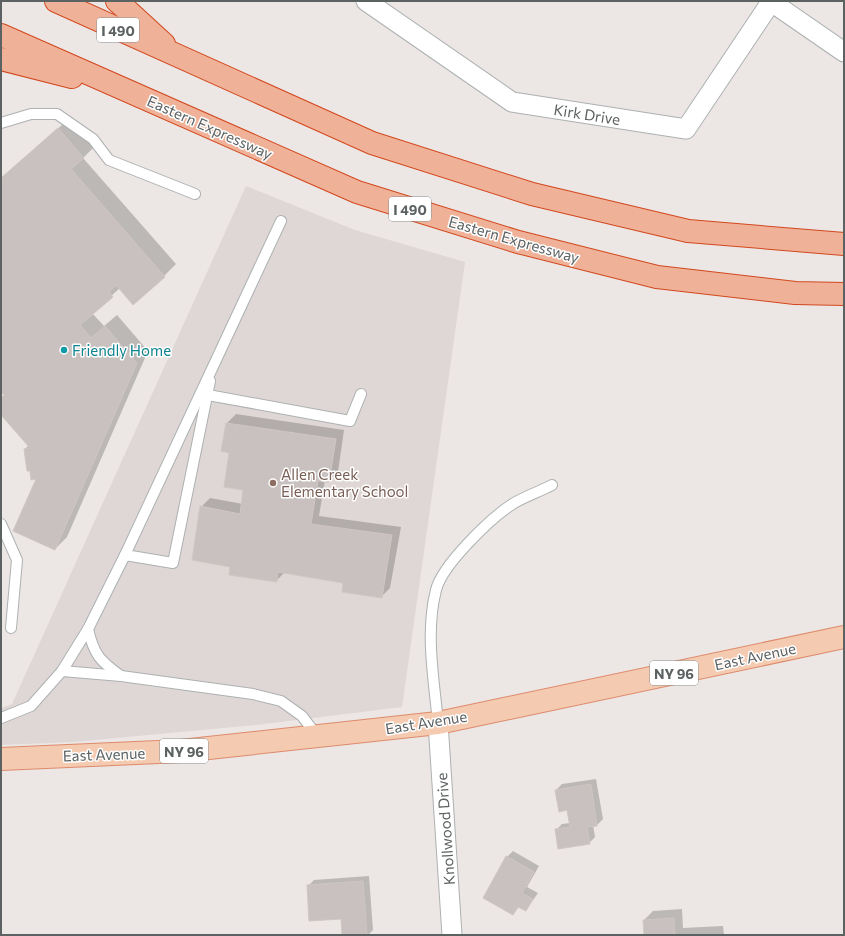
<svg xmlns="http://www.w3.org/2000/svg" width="845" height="936" font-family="Commissioner,sans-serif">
<rect width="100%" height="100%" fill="#ece6e4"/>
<!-- education -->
<polygon fill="#dfd7d5" points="246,186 355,230 465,262 402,707 256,725 73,742 1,745 1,708 12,704"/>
<!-- shadow -->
<g fill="#0003">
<polygon points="71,117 95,146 83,158 176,264 164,276 120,288 92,313 104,326 117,315 148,351 67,537 55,549 37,478 30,470 25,449 29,445 1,413 1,398 5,394 1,390 1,185 4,183 1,179 13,168"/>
<polygon points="236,414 344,430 338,472 329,481 325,480 319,516 401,527 390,588 381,597 344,582 285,572 276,581 231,567 201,507 210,498 243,504 245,489 230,452 227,423"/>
<polygon points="596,779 603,819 597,825 593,825 595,837 589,843 556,830 562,824 570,823 568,809 556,790 562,784"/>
<polygon points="513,851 539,866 527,887 538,893 526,910 520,906 513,913 507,857"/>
<polygon points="369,876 373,930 368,935 343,935 342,918 308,886 314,880"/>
<polygon points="682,909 683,928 723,926 724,935 645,935 644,920 653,911"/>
</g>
<!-- building -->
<g fill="#c8c1c0" stroke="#d0c6c3">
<polygon points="58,128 84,158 71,169 165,277 133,305 116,285 109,292 113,297 80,325 91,338 105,326 137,363 55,550 13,531 36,479 31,480 30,471 27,471 24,449 30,448 1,415 1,398 4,395 1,392 1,185 3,183 1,178"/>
<polygon points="226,423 336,439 329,482 318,481 311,524 392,535 382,598 342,592 343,583 278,572 277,582 229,575 230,567 192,560 200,506 240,514 243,490 224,487 229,453 221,451"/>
<polygon points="591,784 597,826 587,827 590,844 558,849 555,829 570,827 567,810 559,812 555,790"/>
<polygon points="506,856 534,872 522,893 533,899 526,911 518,907 513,915 483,898"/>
<polygon points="363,881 367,935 342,935 341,919 309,921 307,885"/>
<polygon points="674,918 675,935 644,935 643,920"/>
</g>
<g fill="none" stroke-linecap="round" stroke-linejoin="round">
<defs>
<g id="service">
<polyline points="1,123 31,114 57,114 93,139 109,160 195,194"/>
<polyline points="208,395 350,421 361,394"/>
<polyline points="1,524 17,560 11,628"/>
<polyline points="125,555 173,563 210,381"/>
<path d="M 88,629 C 94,655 100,661 121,676"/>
<polyline points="62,671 88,629 125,555 281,221"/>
<polyline points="1,718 31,706 62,671 121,676 253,694 281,701 302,716 318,737"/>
<path d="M 438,723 C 434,679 425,633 436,590 C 442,565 490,519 511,505 C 523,497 539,492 552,485"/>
</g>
<g id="minor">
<polyline points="366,1 512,102 686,129 771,2"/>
<polyline points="770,1 844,52"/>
<polyline points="438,723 452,935"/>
</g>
<polyline id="primary" points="1,759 181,751 438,723 844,637"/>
<g id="motorway">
<polyline points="56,1 372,143 532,194 688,231 844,244"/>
<polyline points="117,1 164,44"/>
<polyline points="1,35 357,192 518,242 657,277 795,293 844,294"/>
<polyline points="1,59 72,77"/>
</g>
</defs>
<!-- service casing -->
<use href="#service" stroke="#adb1b2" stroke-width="12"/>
<!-- minor casing -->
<use href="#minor" stroke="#adb1b2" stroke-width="21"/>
<!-- primary casing -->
<use href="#primary" stroke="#de8a6b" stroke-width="24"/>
<!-- motorway casing -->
<use href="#motorway" stroke="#d2481e" stroke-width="24"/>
<!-- service -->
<use href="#service" stroke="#fff" stroke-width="10"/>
<!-- minor -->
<use href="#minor" stroke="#fff" stroke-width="19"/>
<!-- primary -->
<use href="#primary" stroke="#f4cbb1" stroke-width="22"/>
<!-- motorway -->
<use href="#motorway" stroke="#efb298" stroke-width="22"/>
</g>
<!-- markers -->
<circle fill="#0f9aa8" stroke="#fff" stroke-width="1.5" cx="64" cy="350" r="4"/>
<circle fill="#8d6e63" stroke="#fff" stroke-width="1.5" cx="273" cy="483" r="4"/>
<g text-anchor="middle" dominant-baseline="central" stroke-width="3" stroke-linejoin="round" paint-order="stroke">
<!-- shield labels -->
<g fill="#fff" stroke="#8d9091" stroke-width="1">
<rect x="97" y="18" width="42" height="24" rx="3"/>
<rect x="389" y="197" width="42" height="24" rx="3"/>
<rect x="650" y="661" width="48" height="24" rx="3"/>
<rect x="160" y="739" width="48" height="24" rx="3"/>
</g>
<g font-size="14" font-weight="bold" fill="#5c6162">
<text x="118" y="30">I 490</text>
<text x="410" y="209">I 490</text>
<text x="674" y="673">NY 96</text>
<text x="184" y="751">NY 96</text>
</g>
<!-- street labels -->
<g font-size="15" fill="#5c6162" stroke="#fff">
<text transform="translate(587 114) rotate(9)">Kirk Drive</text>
<text transform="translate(210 127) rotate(24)">Eastern Expressway</text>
<text transform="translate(514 239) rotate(16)">Eastern Expressway</text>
<text transform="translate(755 656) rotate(-12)">East Avenue</text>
<text transform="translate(426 722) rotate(-9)">East Avenue</text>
<text transform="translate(104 754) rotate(-2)">East Avenue</text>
<text transform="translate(445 829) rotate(-94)">Knollwood Drive</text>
</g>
<!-- culture labels -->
<g font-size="15" fill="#0d838f" stroke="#fff" text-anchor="start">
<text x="72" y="350">Friendly Home</text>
</g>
<!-- education labels -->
<g font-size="15" fill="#785e54" stroke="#fff" text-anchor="start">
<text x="281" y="474">Allen Creek<tspan x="281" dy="17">Elementary School</tspan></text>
</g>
</g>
<!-- border -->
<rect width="845" height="936" fill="none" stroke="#5c6162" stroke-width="4"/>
</svg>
